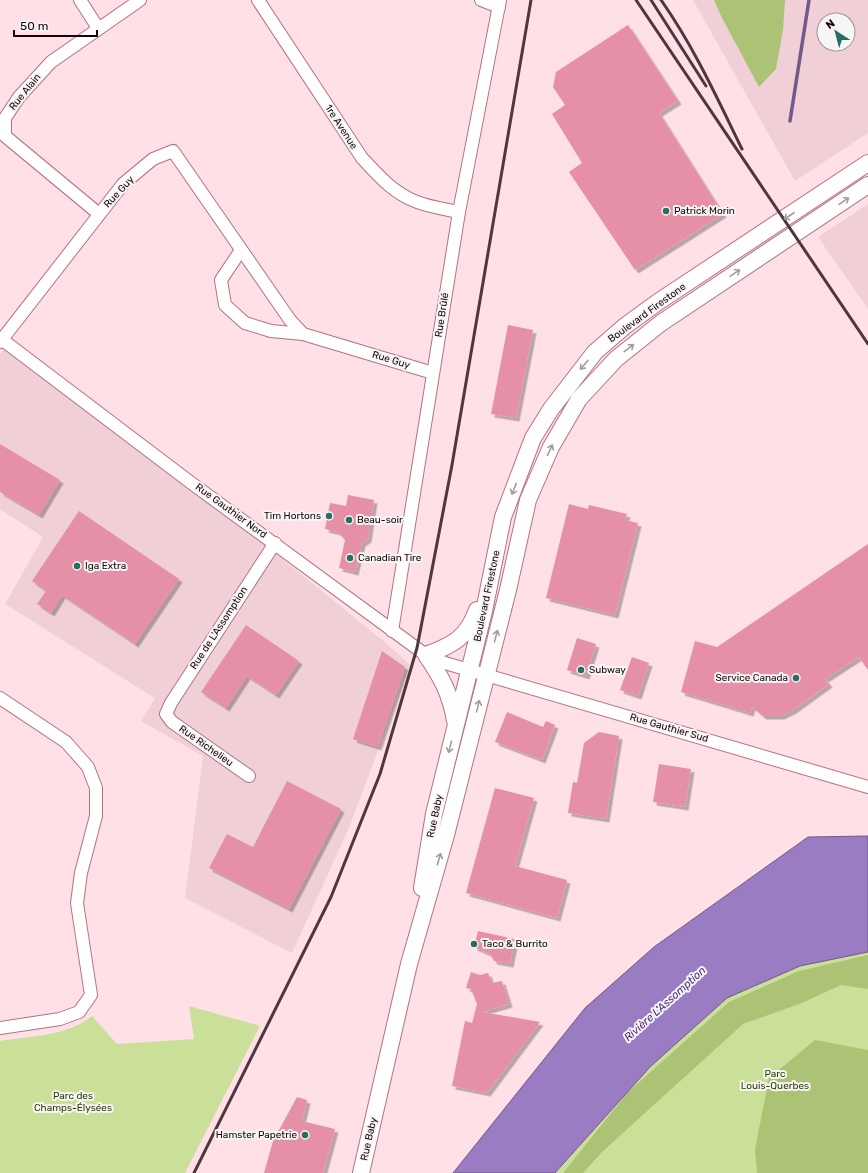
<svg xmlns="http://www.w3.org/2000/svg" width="868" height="1173" font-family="Rubik,sans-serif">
<defs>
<filter id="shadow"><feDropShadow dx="3.5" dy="3.5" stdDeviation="0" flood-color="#0004"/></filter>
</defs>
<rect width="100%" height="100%" fill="#ffe0e7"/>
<!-- built -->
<g fill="#f1cfd7" fill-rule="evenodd">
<path d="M 693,0 L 868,0 L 868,133 L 795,181 ZM 824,20 L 848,20 L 848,44 L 824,44 Z"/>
<polygon points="868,204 868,309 818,237"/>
<polygon points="6,347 265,545 386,643 410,665 349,828 292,953 185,898 203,756 141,721 155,698 5,604 43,537 0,509 0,354"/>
</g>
<!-- green -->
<g fill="#cae098">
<polygon points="868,952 868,1173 556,1173 650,1067 727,998 800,966"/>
<path d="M 189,1006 L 260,1026 L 185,1173 L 0,1173 L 0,1041 C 30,1036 68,1036 92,1016 L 117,1044 L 194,1039 Z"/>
</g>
<!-- forest -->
<g fill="#acc375">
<polygon points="714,0 785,0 783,30 776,69 759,87 721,16"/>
<polygon points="868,955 868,989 841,985 802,1003 743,1024 602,1152 583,1173 563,1173 628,1092 729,1002 799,971"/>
<polygon points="815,1040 868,1050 868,1173 757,1173 755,1149 769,1078"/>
</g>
<!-- water -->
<polygon fill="#997cc2" stroke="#73588b" points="868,836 868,952 800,966 727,998 650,1067 555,1173 453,1173 585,1008 654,947 808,837"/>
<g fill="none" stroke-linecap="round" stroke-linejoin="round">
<!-- stream -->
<polyline stroke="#73588b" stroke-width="3.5" points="790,121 809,0"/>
</g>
<!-- building -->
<g fill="#e590a7" filter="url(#shadow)">
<polygon points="628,25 678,101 659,113 723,214 635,270 569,172 582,163 552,114 565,105 553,87 556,72"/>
<polygon points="508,325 533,330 516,418 491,414"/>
<polygon points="0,444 60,480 39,515 0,492"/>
<polygon points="348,495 374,500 368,539 362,543 355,572 339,568 345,540 338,532 325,529 330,503 346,506"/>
<polygon points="569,504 588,509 589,505 627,514 625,520 638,523 615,615 546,598"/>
<polygon points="79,511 179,579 135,644 62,595 51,613 37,604 46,591 32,581"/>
<polygon points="868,544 868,670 859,657 825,679 829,684 793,710 781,716 763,716 752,707 750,713 681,692 695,641 717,647"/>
<polygon points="246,625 299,661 276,695 247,676 226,708 201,692"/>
<polygon points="577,638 596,644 586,676 567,670"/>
<polygon points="382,651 405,667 378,747 353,739"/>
<polygon points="632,657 649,663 638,696 620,690"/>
<polygon points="507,712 543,727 546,721 555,725 542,760 495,742"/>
<polygon points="599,732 619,736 606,819 568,813 573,782 577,783 584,743"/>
<polygon points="659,764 691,769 685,807 653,802"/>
<polygon points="287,781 341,809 289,909 209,868 227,834 253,847"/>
<polygon points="495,788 534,798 515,866 567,880 557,918 466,893"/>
<polygon points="478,931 515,939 510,964 494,961 490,954 474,947"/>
<polygon points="471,972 480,975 488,973 492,983 502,981 509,1004 482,1012 540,1022 487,1093 452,1086 465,1021 472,1023 477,1004 471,989 466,988"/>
<polygon points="297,1097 307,1100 302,1121 335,1129 323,1173 264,1173 273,1141"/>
</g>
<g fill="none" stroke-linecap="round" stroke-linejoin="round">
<defs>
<g id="minor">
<polyline points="80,0 98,28"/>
<path d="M 258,0 L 362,158 C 378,175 393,193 417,202 C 430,207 445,209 459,212"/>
<polyline points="481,0 499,7"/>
<polyline points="99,214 5,136 5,118 19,97 51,62 140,0"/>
<polyline points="241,250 221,280 225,305 245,323 271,331 303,334"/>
<polyline points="0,338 190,482 426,655 445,663 868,787"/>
<polyline points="0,342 123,184 153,159 173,151 290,320 303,334 433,373"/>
<polyline points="392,631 459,212 500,0"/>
<polyline points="0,698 66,742 88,767 96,788 96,816 81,873 77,903 91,995 79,1012 60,1019 0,1028"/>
<polyline points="249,776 172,722 166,714 171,703 275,543"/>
</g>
<g id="major">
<path d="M 455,721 C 451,695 441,676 426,655 C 453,645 467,638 477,610"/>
<polyline points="422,888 434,814 484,611 503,517 533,438 551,409 595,352 625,326 658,302 868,163"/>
<polyline points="361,1173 409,964 446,835 508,590 528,500 551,447 579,399 616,359 661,323 868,185"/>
</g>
</defs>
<!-- minor casing -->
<use href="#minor" stroke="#b47183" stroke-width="14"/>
<!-- major casing -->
<use href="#major" stroke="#b47183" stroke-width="18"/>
<!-- minor -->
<use href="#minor" stroke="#fff" stroke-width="12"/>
<!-- major -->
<use href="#major" stroke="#fff" stroke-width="16"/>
<!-- rail -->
<g stroke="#4f373e" stroke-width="3">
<polyline points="636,0 868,344"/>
<polyline points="651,0 706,86"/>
<path d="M 661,0 C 694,47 717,98 742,149"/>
<polyline points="194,1173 331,897 380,774 417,648 452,465 531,0"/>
</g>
</g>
<!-- one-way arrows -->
<defs><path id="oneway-shaft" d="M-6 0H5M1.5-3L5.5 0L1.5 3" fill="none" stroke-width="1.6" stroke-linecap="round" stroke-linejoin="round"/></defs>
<g stroke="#a39a9d">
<use href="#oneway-shaft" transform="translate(844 201) rotate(-34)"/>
<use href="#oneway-shaft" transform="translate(789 216) rotate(147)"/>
<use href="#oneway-shaft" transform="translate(735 273) rotate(-34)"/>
<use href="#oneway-shaft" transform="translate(629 348) rotate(-38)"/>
<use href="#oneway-shaft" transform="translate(584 365) rotate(130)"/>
<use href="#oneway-shaft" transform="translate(550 450) rotate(-65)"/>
<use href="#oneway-shaft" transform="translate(514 489) rotate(111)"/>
<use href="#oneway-shaft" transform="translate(496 636) rotate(-76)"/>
<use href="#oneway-shaft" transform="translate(478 706) rotate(-76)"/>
<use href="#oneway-shaft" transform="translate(450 747) rotate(104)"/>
<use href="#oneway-shaft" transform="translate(439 859) rotate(-74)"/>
</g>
<!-- markers -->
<g fill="#266d63" stroke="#f6f6f6" stroke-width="1.5">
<circle cx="666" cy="211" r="4"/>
<circle cx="329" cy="516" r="4"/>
<circle cx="349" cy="520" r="4"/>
<circle cx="350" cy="558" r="4"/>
<circle cx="77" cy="566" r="4"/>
<circle cx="581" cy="670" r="4"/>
<circle cx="796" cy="678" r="4"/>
<circle cx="474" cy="944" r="4"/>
<circle cx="305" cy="1135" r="4"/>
</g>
<g text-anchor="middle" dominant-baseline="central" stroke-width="4" stroke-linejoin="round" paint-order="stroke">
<!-- street labels -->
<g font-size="10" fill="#1a030a" stroke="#f6f6f6">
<text transform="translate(25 92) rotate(-51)">Rue Alain</text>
<text transform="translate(341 127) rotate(57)">1re Avenue</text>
<text transform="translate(119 192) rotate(-47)">Rue Guy</text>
<text transform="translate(647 313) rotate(-36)">Boulevard Firestone</text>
<text transform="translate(442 315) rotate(-81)">Rue Brûlé</text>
<text transform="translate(391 360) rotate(17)">Rue Guy</text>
<text transform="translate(231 511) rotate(36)">Rue Gauthier Nord</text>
<text transform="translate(487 596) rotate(-78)">Boulevard Firestone</text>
<text transform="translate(219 628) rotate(-57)">Rue de L'Assomption</text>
<text transform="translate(669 728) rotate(16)">Rue Gauthier Sud</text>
<text transform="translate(206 746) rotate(35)">Rue Richelieu</text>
<text transform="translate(435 816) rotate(-78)">Rue Baby</text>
<text transform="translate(369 1139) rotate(-77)">Rue Baby</text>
</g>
<!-- poi labels -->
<g font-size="10" fill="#1a030a" stroke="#f6f6f6" text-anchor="start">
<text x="674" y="211">Patrick Morin</text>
<text x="321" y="516" text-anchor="end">Tim Hortons</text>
<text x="357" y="520">Beau-soir</text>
<text x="358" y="558">Canadian Tire</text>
<text x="85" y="566">Iga Extra</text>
<text x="589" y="670">Subway</text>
<text x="788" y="678" text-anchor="end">Service Canada</text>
<text x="482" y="944">Taco &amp; Burrito</text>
<text x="297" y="1135" text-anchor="end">Hamster Papetrie</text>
</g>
<!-- park labels -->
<g font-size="10" fill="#2e3c00" stroke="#f6f6f6">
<text x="775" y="1074">Parc<tspan x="775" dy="12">Louis-Querbes</tspan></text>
<text x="73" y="1096">Parc des<tspan x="73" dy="12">Champs-Élysées</tspan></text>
</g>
<!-- water labels -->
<g font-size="11" font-style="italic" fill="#4f277b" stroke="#f6f6f6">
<text transform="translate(665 1004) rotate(-42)">Rivière L'Assomption</text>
</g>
</g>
<!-- north arrow -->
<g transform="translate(836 32) rotate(324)"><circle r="19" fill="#f6f6f6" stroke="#9e9598"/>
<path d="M0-3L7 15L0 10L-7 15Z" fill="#266d63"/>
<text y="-6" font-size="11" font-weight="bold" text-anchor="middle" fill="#1a030a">N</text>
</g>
<!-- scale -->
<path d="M14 30v6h83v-6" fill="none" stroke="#1a030a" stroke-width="2"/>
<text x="20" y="30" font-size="12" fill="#1a030a" stroke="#f6f6f6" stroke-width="3" paint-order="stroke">50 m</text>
</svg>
